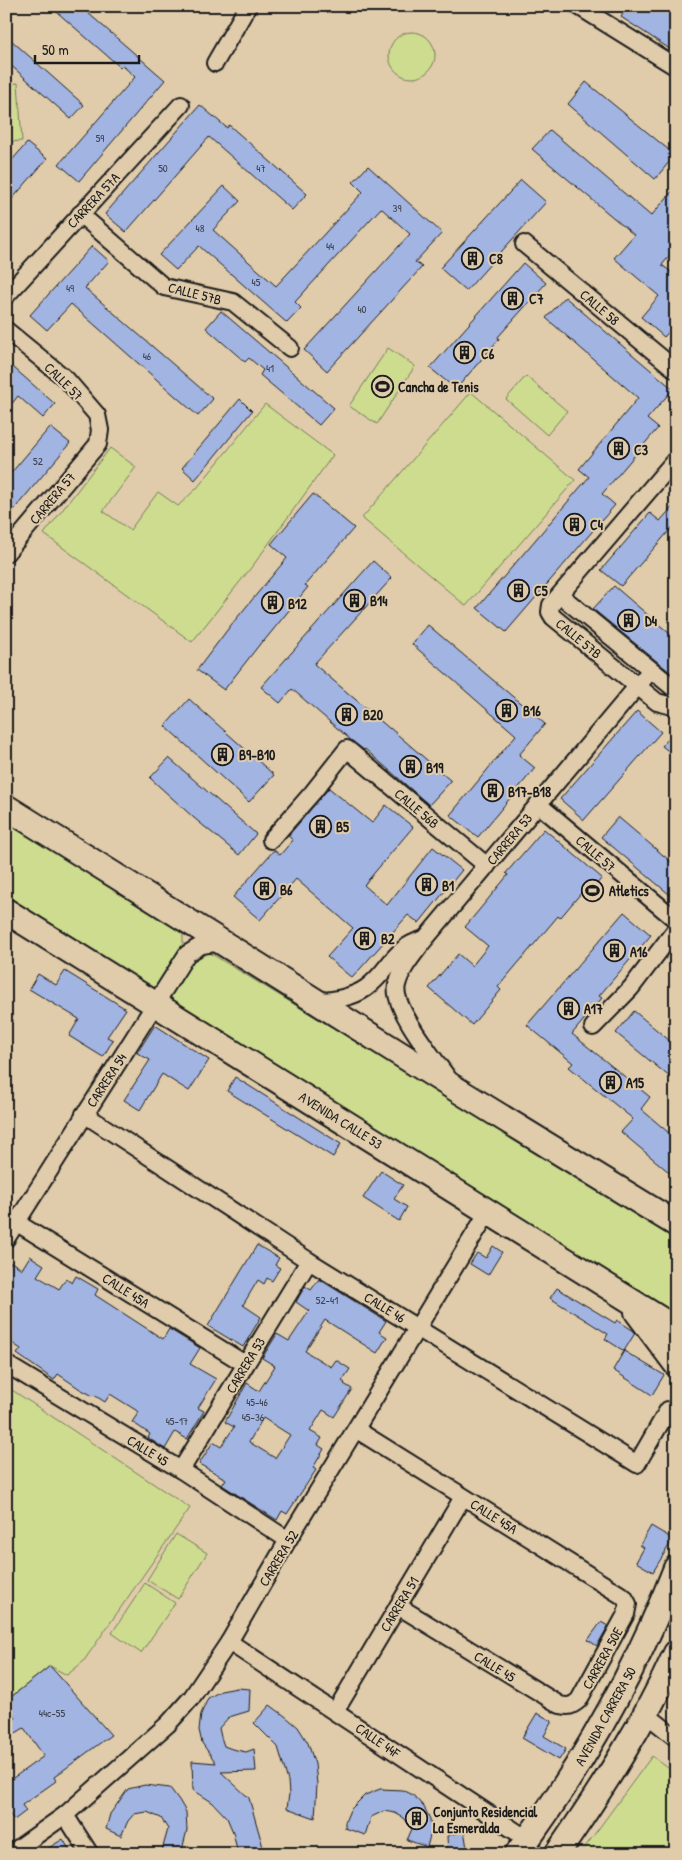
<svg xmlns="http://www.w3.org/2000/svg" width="682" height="1860" font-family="'Patrick Hand',sans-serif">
<rect width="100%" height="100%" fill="#e0ccab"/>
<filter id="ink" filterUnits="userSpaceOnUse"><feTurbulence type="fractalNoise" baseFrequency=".02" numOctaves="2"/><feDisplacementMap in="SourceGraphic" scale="10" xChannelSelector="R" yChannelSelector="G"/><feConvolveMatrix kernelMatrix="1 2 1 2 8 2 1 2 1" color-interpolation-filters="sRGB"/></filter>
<g filter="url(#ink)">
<!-- green -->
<g fill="#cddc8f" stroke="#747c56">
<circle cx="412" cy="55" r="23"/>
<polygon points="18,83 22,141 6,142 6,84"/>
<polygon points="388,348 415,366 377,424 349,406"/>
<polygon points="526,376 567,411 547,435 506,399"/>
<polygon points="471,392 575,480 466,606 362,518"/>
<polygon points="265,404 333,455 254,564 192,642 44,534 110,448 136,467 103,511 130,530 158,492 178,506 197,488"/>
<polygon points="6,816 181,930 183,936 183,945 152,992 6,902"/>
<polygon points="205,950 676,1237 676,1319 166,1000 194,955"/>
<polygon points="6,1386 190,1508 83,1662 67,1675 50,1666 6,1701"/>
<polygon points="176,1534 207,1553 178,1599 147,1580"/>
<polygon points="145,1583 175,1603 141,1653 112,1633"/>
<polygon points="652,1756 676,1774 676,1854 580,1854"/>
</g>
<!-- building -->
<g fill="#a1b4e2" stroke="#1c1c1c" fill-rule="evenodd">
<polygon points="50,6 80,6 165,80 79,181 59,164 135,77 122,65 120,67"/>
<polygon points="627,6 676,6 676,53 621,17"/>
<polygon points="11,40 84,105 71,119 6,61 6,45"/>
<polygon points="586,82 675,155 655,179 568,104"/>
<polygon points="200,105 227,128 229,125 307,194 292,210 209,137 126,232 105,214"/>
<polygon points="550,130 651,216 676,187 676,248 662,265 676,276 676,324 664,337 641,317 659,296 614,258 634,235 532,149"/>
<polygon points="27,143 47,159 6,206 6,167"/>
<polygon points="368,166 442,233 415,262 422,267 327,371 304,350 410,234 381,208 295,302 301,308 287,323 199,246 176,270 159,255 224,186 240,201 213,230 276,286 363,192 353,182"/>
<polygon points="521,180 546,202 466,291 440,268"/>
<polygon points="92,246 109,261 85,288 213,399 198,416 71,304 47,330 30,315"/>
<polygon points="523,263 546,283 498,337 499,339 456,389 430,368"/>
<polygon points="565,297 673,389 647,419 658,428 602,494 615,505 506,632 477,608 589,477 579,469 638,398 546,318"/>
<polygon points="221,311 334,408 319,425 260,375 263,370 249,358 245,362 206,328"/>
<polygon points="6,361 55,404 43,418 18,396 6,411"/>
<polygon points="240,399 252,411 195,480 182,468"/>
<polygon points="50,427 70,443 6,519 6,479"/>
<polygon points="313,494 354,528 305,585 308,587 264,641 263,640 224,690 197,670 231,625 287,558 271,544"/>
<polygon points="676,503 676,523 621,586 601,570 650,513 660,521"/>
<polygon points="373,561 392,578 314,664 390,729 390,728 451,781 429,805 365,749 364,750 352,741 292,689 280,703 261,687"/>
<polygon points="614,586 676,639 676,677 593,609"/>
<polygon points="428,625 545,724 519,755 535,768 478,837 450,815 516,735 412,644"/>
<polygon points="189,699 274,775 249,802 165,726"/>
<polygon points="637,711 661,732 584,820 560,799"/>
<polygon points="676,730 676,757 662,746"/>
<polygon points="169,758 256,834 239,855 194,818 150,778"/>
<polygon points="329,788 372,823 386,805 413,827 364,885 387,905 433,847 462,870 419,923 408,915 352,978 327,957 353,928 296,879 260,920 233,897 274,850 280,855 293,840 288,836"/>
<polygon points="618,817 676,866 676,900 601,837"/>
<polygon points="544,829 602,878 586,896 582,892 560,918 558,916 498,987 501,990 472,1025 429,988 458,954 472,966 488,946 465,927 508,875 506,873"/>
<polygon points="624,912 651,935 599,996 602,998 572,1034 650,1097 641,1109 676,1139 676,1178 621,1132 633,1119 569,1067 573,1063 527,1025"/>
<polygon points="65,971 126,1009 107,1037 113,1040 103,1057 69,1036 79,1019 29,989 38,974 56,985"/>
<polygon points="634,1011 676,1046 676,1073 671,1078 616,1033"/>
<polygon points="155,1025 209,1060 189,1091 162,1074 140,1110 124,1100 150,1060 137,1053"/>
<polygon points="235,1077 341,1144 333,1157 227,1091"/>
<polygon points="381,1171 403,1185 394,1199 407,1207 399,1221 363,1198"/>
<polygon points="257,1245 279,1258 275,1265 280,1268 272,1281 267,1278 264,1284 258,1280 243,1305 261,1317 243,1347 208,1326"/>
<polygon points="493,1246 502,1252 488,1275 470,1264 477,1253 486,1258"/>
<polygon points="30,1256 44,1265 37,1276 59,1289 66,1279 72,1283 76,1276 98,1289 95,1295 163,1339 169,1329 200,1348 190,1364 216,1379 198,1408 204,1411 187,1439 175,1432 165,1449 148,1438 150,1434 132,1422 139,1412 110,1394 105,1402 94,1395 93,1396 80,1389 58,1374 54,1380 17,1354 21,1349 6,1339 6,1271 11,1262 22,1269"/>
<path d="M 319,1279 L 386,1321 L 379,1332 L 387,1337 L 377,1353 L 325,1320 L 305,1351 L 331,1367 L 336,1360 L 350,1369 L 342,1381 L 345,1383 L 344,1384 L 352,1389 L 334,1417 L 323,1410 L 310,1431 L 322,1438 L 318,1445 L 324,1449 L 313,1468 L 316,1470 L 287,1514 L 282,1511 L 277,1520 L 222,1485 L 226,1479 L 199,1464 L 213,1442 L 221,1447 L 234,1427 L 225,1422 L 247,1383 L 259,1391 L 275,1366 L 262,1358 L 277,1334 L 289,1341 L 309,1311 L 296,1302 L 305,1286 L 311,1290 ZM 263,1418 L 290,1435 L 275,1458 L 249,1442 Z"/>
<polygon points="557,1288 615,1323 617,1320 634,1331 635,1333 624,1351 664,1375 652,1395 613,1370 624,1351 605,1339 608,1334 550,1298"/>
<polygon points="651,1526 673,1539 653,1572 636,1562 644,1548 640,1545"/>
<polygon points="601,1622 608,1626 597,1646 588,1640"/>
<polygon points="50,1666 111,1735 54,1777 56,1781 22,1805 26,1811 14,1820 6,1809 6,1783 44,1756 24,1728 6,1739 6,1725 16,1718 6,1703 6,1701"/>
<polygon points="237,1688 250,1689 249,1711 229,1717 219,1728 221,1737 224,1746 232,1749 246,1752 254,1749 256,1771 221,1772 249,1798 265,1854 238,1854 233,1832 227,1818 212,1802 193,1790 192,1761 216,1763 202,1743 199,1730 201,1714 208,1698 221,1691"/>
<polygon points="270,1705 285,1716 298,1727 308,1743 315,1764 317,1784 315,1818 287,1808 289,1794 288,1781 278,1747 254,1723"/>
<polygon points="537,1713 552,1721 544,1736 566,1749 559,1760 522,1738"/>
<polygon points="145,1785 170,1788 179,1800 186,1812 187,1830 181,1854 161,1854 168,1829 161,1818 147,1812 134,1814 128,1821 121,1836 106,1829 110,1814 128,1789"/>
<polygon points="380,1789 403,1790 413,1795 424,1807 430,1819 431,1832 427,1847 407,1840 412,1829 404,1818 395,1813 384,1811 371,1817 365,1835 345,1828 345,1822 350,1810 365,1795"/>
<polygon points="464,1830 468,1854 448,1854 447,1836"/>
<polygon points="63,1839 72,1854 39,1854"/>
</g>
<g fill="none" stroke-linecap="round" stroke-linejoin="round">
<defs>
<g id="minor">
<polyline points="578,6 676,67"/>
<polyline points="215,63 248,6"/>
<polyline points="80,214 164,287 233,302 290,348"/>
<polyline points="524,244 676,370"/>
<polyline points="6,296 181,105"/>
<polyline points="6,330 66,379 97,415 100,430 98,444 6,553"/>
<polyline points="676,459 551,605 550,612 553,617 657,702 676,707"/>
<polyline points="560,595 676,690"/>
<polyline points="538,804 676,920"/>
<polyline points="271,840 313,792 347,749 487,866"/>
<path d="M 317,1002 C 333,1000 352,998 366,988 C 391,970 391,948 425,939"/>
<polyline points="593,1027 631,988 676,929"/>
<path d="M 450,1081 C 437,1062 391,1007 397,985 C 401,968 415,953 425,939 L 651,670"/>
<polyline points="84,1114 309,1261 637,1464 668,1410"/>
<polyline points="6,1216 245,1364"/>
<polyline points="6,1239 187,954 202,945 221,942"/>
<polyline points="6,1364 181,1470 288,1540"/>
<path d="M 357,1430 L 624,1597 L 628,1604 L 626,1614 L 579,1700 C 572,1706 569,1707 560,1705 L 398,1606"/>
<polyline points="181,1470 309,1261"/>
<polyline points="229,1642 527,1839"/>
<polyline points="335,1712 463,1497"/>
<polyline points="646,1714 676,1738"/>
<polyline points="65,1815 90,1854"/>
<polyline points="10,1854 65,1815 168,1724 192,1697 229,1642 288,1540 488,1212"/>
</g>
<g id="secondary">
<polyline points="6,807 456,1089 676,1224"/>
<polyline points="6,911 676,1329"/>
<polyline points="637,1312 676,1364"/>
<path d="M 517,1854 C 583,1765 636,1671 676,1568"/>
<path d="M 557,1854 C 601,1790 644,1724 676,1653"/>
</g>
</defs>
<!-- minor casing -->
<use href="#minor" stroke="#1c1c1c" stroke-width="20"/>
<!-- secondary casing -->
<use href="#secondary" stroke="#1c1c1c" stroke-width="28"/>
<!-- minor -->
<use href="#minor" stroke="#e0ccab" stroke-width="16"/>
<!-- secondary -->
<use href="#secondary" stroke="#e0ccab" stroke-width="24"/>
</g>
</g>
<!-- icons -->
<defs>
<symbol id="building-ring" viewBox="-11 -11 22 22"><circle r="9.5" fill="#e0ccab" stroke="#1c1c1c" stroke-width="1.5"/><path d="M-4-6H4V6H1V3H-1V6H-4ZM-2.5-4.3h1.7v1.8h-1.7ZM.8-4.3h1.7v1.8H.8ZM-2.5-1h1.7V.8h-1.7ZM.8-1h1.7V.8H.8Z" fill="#1c1c1c"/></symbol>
<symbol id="stadium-ring" viewBox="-11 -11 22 22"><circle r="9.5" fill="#e0ccab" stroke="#1c1c1c" stroke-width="1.5"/><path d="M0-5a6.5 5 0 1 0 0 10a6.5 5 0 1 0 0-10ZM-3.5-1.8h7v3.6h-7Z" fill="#1c1c1c"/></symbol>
</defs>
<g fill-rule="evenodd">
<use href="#building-ring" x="460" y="246" width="25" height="25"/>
<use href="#building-ring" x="500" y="286" width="25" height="25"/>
<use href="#building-ring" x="452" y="340" width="25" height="25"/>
<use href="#stadium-ring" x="370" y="374" width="25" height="25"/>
<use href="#building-ring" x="606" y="436" width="25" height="25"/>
<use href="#building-ring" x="562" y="512" width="25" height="25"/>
<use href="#building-ring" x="506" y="578" width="25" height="25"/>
<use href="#building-ring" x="342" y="588" width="25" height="25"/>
<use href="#building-ring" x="260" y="590" width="25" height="25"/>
<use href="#building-ring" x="616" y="608" width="25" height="25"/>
<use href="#building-ring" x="494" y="698" width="25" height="25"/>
<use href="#building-ring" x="334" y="702" width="25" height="25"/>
<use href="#building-ring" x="210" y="742" width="25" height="25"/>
<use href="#building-ring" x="398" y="754" width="25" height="25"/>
<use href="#building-ring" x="480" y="778" width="25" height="25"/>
<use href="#building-ring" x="308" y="814" width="25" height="25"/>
<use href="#building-ring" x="414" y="872" width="25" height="25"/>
<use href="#building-ring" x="252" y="876" width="25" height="25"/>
<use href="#stadium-ring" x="580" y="878" width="25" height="25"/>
<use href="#building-ring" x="352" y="926" width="25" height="25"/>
<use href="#building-ring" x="602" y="938" width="25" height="25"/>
<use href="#building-ring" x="556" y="996" width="25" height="25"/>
<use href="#building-ring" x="598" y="1070" width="25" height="25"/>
<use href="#building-ring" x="404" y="1806" width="25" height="25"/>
</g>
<g text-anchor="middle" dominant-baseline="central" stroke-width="4" stroke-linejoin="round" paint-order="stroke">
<!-- number labels -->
<g font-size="11" fill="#3d424e">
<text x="100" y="138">59</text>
<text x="163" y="168">50</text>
<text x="261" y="168">47</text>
<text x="397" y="208">39</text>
<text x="200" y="228">48</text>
<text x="330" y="246">44</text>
<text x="256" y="282">45</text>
<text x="70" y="288">49</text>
<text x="362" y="309">40</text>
<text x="147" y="356">46</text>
<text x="270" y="368">41</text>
<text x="38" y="461">52</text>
<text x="327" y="1300">52-41</text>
<text x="257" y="1402">45-46</text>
<text x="253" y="1417">45-36</text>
<text x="177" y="1421">45-17</text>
<text x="52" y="1713">44c-55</text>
</g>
<!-- street labels -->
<g font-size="14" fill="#1c1c1c" stroke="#e0ccab">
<text transform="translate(93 200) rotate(-47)">CARRERA 57A</text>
<text transform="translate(195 293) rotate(14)">CALLE 57B</text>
<text transform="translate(600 307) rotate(40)">CALLE 58</text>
<text transform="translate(64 381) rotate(44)">CALLE 57</text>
<text transform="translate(52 498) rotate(-50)">CARRERA 57</text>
<text transform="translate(579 638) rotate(39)">CALLE 57B</text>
<text transform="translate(417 808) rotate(40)">CALLE 56B</text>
<text transform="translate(509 839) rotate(-50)">CARRERA 53</text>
<text transform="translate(596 853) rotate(40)">CALLE 57</text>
<text transform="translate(106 1080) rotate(-57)">CARRERA 54</text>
<text transform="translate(341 1120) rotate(32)">AVENIDA CALLE 53</text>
<text transform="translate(126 1290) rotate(32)">CALLE 45A</text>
<text transform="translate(385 1307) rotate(31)">CALLE 46</text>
<text transform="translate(245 1365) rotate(-59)">CARRERA 53</text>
<text transform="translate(148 1450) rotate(31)">CALLE 45</text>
<text transform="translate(494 1516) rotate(32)">CALLE 45A</text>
<text transform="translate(278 1558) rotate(-59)">CARRERA 52</text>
<text transform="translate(399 1604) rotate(-59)">CARRERA 51</text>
<text transform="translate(602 1658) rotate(-61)">CARRERA 50E</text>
<text transform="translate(495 1666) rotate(31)">CALLE 45</text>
<text transform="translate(605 1716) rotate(-61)">AVENIDA CARRERA 50</text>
<text transform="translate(378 1740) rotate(34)">CALLE 44F</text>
</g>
<!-- poi labels -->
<g font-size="14" font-weight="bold" fill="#1c1c1c" stroke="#e0ccab" text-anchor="start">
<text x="489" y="258">C8</text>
<text x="529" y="298">C7</text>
<text x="481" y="353">C6</text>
<text x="398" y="386">Cancha de Tenis</text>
<text x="634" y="449">C3</text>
<text x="590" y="524">C4</text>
<text x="534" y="590">C5</text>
<text x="370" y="600">B14</text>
<text x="288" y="603">B12</text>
<text x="645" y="620">D4</text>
<text x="523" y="710">B16</text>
<text x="363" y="714">B20</text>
<text x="239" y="754">B9-B10</text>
<text x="426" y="767">B19</text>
<text x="508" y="791">B17-B18</text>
<text x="336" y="826">B5</text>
<text x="442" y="885">B1</text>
<text x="280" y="889">B6</text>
<text x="609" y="890">Atletics</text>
<text x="381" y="938">B2</text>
<text x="630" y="951">A16</text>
<text x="584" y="1008">A17</text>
<text x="626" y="1082">A15</text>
<text x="433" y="1811">Conjunto Residencial<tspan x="433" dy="16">La Esmeralda</tspan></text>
</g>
</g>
<!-- margin -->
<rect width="682" height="1860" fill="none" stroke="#e0ccab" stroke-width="25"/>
<rect x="12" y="12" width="657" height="1835" fill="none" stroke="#1c1c1c" stroke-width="2" filter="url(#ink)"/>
<!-- scale -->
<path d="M35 55v8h104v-8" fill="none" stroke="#1c1c1c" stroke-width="2.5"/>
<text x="42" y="55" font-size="15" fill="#1c1c1c" stroke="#e0ccab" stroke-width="4" paint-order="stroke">50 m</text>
</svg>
